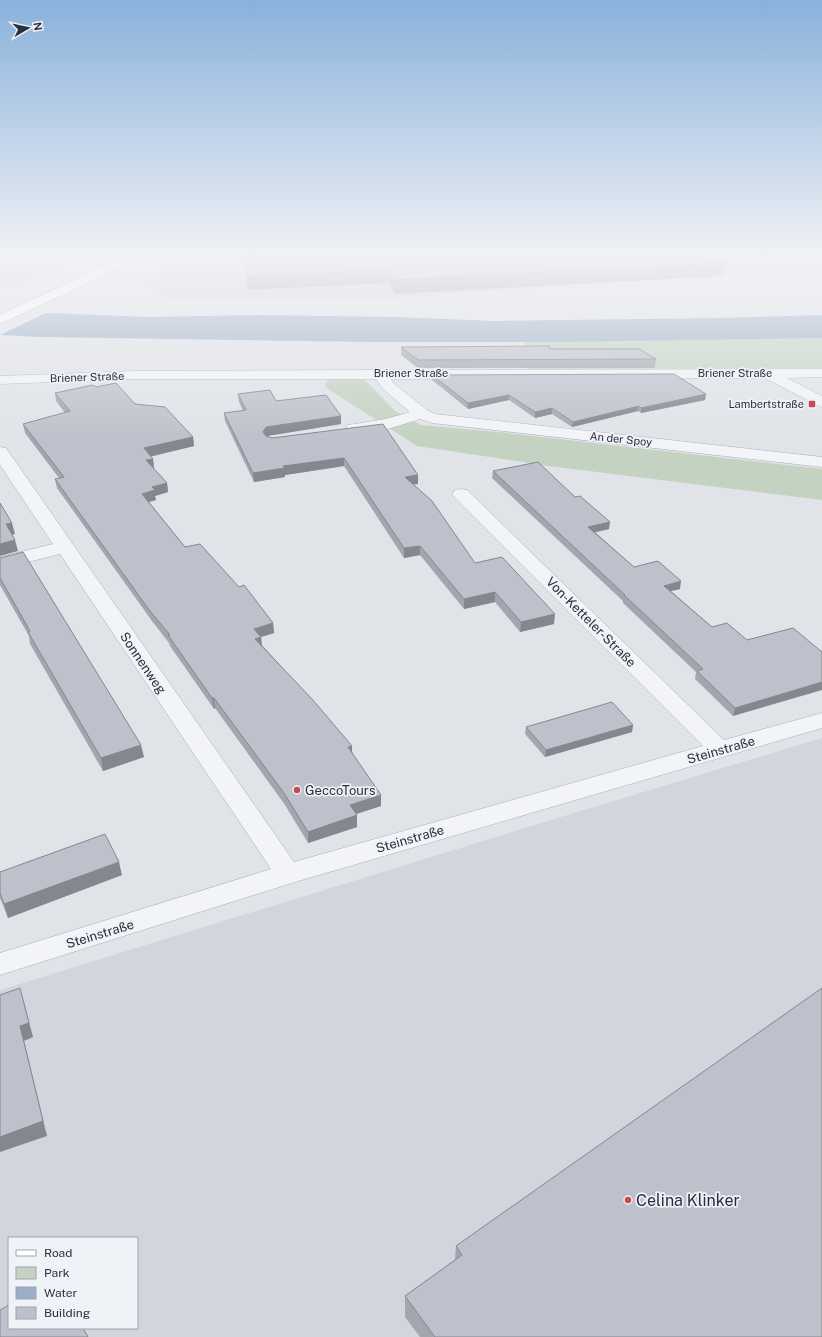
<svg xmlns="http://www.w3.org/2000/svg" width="822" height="1337" font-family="'Public Sans',sans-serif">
<rect width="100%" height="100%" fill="#e0e3e8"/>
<!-- built -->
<g fill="#d2d5dd" fill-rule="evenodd">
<polygon points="0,254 81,254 19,286 0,283"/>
<polygon points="183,254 805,254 822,268 380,299 172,299 142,283"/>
<path d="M 822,738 L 822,1337 L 0,1337 L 0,990 L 574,813 ZM 9,1238 L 137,1238 L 137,1328 L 9,1328 Z"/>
</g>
<!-- green -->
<g fill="#c4d2c1">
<polygon points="822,338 822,368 529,369 525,342"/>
<polygon points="329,377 365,380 395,411 421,425 498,432 822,469 822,500 549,466 417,446 325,387"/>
</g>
<!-- water -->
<polygon fill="#9cadc7" points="0,311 146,317 257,315 397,317 494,321 718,318 822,315 822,338 558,342 371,342 40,337 0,335"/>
<!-- pier -->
<polygon fill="#e0e3e8" points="0,309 48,312 0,335"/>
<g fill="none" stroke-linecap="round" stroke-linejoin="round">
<defs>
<g id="minor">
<polygon points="381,369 386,370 822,369 822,377 787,378 822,396 822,407 817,405 765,378 391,379 393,383 427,410 435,414 822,457 822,467 432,423 420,419 388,429 354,433 348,431 346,428 348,425 386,419 410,412 382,388 376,379 136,379 0,384 0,376 136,371 376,370"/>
<polygon points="0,447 6,448 294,862 703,746 455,498 452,494 455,490 461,489 467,490 724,740 822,713 822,728 295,882 0,975 0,953 271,869 60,554 0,569 0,557 53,544 0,465"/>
</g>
<polygon id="major" points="124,254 139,254 137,257 105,275 0,324 0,315 97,269"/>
</defs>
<!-- minor casing -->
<use href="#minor" stroke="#a9adb5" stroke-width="1"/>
<!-- major casing -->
<use href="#major" stroke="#a0a6b3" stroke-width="1"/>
<!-- minor -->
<use href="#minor" fill="#f3f4f7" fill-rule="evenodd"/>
<!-- major -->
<use href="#major" fill="#fff" fill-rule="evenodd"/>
</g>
<!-- wall -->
<g fill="#a3a6af">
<polygon points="243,254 714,254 724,263 722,276 394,294 390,283 248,290"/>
<polygon points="401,347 550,349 656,359 655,368 418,368 401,355"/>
<polygon points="432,375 706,394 705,400 641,413 638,411 572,427 552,414 535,418 509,400 468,409 432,380"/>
<polygon points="96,387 135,404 193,437 194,446 150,456 153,459 154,468 153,468 167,483 168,492 155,496 156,500 149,502 185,547 239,587 273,623 274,633 261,637 262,645 352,746 352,752 381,806 356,814 357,827 308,843 285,805 215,708 214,709 170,646 169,643 152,621 57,488 55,479 59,478 25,433 23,424 65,413 56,401 55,393"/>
<polygon points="238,394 276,401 341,424 266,436 418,475 418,484 413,484 475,563 554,624 520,632 495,602 464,609 420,555 404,558 344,466 285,475 285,477 254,482 225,421 224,413 243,411 239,402"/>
<polygon points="493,471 609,529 595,532 634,567 680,589 671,591 712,627 747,640 793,628 733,716 695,679 696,672 623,603 623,601 492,478"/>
<polygon points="0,558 144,757 103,771 30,644 29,636 0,585"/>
<polygon points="633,725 632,732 545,757 525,734 526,727"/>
<polygon points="0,872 122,875 8,918 0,898"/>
<polygon points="456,1246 822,1337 420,1337 405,1317 405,1296 455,1260"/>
</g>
<!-- shaded-wall -->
<g fill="#84878e">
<polygon points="706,394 705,400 641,413 641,408"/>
<polygon points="509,395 509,400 468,409 468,403"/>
<polygon points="639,406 638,411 572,427 573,422"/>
<polygon points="552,408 552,414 535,418 535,412"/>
<polygon points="341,416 341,424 267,436 264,441 263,432 266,427"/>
<polygon points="193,437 194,446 145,458 144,448"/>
<polygon points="344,458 344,466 285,475 285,477 254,482 253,473 283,466"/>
<polygon points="153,459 154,468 147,470 146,460"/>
<polygon points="418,475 418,484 405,486 405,477"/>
<polygon points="167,483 168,492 155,496 156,500 144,503 142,494 152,487"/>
<polygon points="610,522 609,529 588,534 588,527"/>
<polygon points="12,523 15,534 8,536 6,524"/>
<polygon points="15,540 18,551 0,556 0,544"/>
<polygon points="420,546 420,555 404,558 404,548"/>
<polygon points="681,581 680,589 663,593 664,586"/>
<polygon points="495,592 495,602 464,609 464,599"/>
<polygon points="555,614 554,624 520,632 521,622"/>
<polygon points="273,623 274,633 261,637 262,648 256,649 254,629"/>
<polygon points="822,682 822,690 733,716 735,708"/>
<polygon points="212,698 214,698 215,708 214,709"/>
<polygon points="633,725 632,732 545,757 546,750"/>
<polygon points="141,745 144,757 103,771 101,758"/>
<polygon points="352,746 352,757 348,747"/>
<polygon points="381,795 381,806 350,816 350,805"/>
<polygon points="357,815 357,827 308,843 308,832"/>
<polygon points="119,862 122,875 8,918 4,904"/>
<polygon points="24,1003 33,1037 24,1041 47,1136 0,1152 0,1137"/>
</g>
<!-- building -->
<g fill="#bdc1cb" stroke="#84878e">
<polygon points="244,254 714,254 724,263 394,280 390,270 247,277"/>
<polygon points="549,346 550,349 639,349 656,359 418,360 401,347"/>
<polygon points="674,374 706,394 641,408 639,406 573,422 552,408 535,412 509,395 468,403 432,375"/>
<polygon points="116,383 135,404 165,407 193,437 144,448 153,459 146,460 167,483 152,487 155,490 142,494 185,547 200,544 239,587 244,585 273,623 254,629 261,637 255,639 312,699 352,746 348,747 381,795 350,805 357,815 308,832 284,793 214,698 212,698 168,635 170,635 150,611 55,479 64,477 23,424 70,411 55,393 93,385 96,387"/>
<polygon points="270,390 276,401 326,395 341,416 266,427 263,432 266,436 272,438 383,424 418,475 405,477 432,501 475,563 502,557 555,614 521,622 495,592 464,599 420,546 404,548 344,458 283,466 285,468 253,473 224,413 246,410 238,394"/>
<polygon points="538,462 575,497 580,496 610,522 588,527 634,567 658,561 681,581 664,586 712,627 727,623 747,640 793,628 822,652 822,682 735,708 697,671 703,669 624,595 625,595 493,471"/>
<polygon points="0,503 12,523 6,524 15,540 0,544"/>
<polygon points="23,552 141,745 101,758 28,632 30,631 0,578 0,558"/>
<polygon points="612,702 633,725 546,750 526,727"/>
<polygon points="105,834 119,862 4,904 0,893 0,872"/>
<polygon points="20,988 29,1023 20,1026 43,1121 0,1137 0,995"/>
<polygon points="822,988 822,1337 435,1337 405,1296 462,1255 456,1246"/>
<polygon points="9,1305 9,1328 83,1328 88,1337 0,1337 0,1310"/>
</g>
<!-- sky -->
<linearGradient id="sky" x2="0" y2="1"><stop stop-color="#89b1db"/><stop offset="0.58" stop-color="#f1f2f5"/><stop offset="1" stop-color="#f1f2f5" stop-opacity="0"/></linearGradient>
<rect width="822" height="441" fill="url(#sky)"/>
<!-- markers -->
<g fill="#c84a53" stroke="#eff2f6" stroke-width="1.5">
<rect x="808" y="400" width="8" height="8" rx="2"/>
<circle cx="297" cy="790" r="4"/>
<circle cx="628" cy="1200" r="4"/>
</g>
<g text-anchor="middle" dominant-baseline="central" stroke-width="3.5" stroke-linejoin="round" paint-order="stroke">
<!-- far-street labels -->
<g font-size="11" fill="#292f3f" stroke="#eff2f6">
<text x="411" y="373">Briener Straße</text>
<text x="735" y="373">Briener Straße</text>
<text transform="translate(87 377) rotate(-2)">Briener Straße</text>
<text transform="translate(621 439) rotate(6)">An der Spoy</text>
</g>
<!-- far-poi labels -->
<g font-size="11" fill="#292f3f" stroke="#eff2f6" text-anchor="end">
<text x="804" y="404">Lambertstraße</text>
</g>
<!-- street labels -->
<g font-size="13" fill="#292f3f" stroke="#eff2f6">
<text transform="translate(591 622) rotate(45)">Von-Ketteler-Straße</text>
<text transform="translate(143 663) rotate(56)">Sonnenweg</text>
<text transform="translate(721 750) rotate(-16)">Steinstraße</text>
<text transform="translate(410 839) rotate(-16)">Steinstraße</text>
<text transform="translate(100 934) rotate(-17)">Steinstraße</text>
</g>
<!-- poi labels -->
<g font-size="13" fill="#292f3f" stroke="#eff2f6" text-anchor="start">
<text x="305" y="790">GeccoTours</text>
</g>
<!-- near-poi labels -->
<g font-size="16" fill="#292f3f" stroke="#eff2f6" text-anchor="start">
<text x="636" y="1200">Celina Klinker</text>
</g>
</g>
<!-- legend -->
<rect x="8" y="1237" width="130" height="92" fill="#eff2f6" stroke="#a0a4ad"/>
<rect x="16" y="1250" width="20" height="6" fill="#ffffff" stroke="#a0a4ad"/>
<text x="44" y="1257" font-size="12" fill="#292f3f">Road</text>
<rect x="16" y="1267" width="20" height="12" fill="#c4d2c1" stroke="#a0a4ad"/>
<text x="44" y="1277" font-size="12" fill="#292f3f">Park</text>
<rect x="16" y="1287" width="20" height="12" fill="#9cadc7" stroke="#a0a4ad"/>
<text x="44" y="1297" font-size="12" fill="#292f3f">Water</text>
<rect x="16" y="1307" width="20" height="12" fill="#bdc1cb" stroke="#a0a4ad"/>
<text x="44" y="1317" font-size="12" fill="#292f3f">Building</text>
<!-- north arrow -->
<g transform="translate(28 28) rotate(81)" stroke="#eff2f6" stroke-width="3" paint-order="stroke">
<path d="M0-3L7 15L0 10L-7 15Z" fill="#292f3f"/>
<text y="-6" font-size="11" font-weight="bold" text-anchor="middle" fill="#292f3f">N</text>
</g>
</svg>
